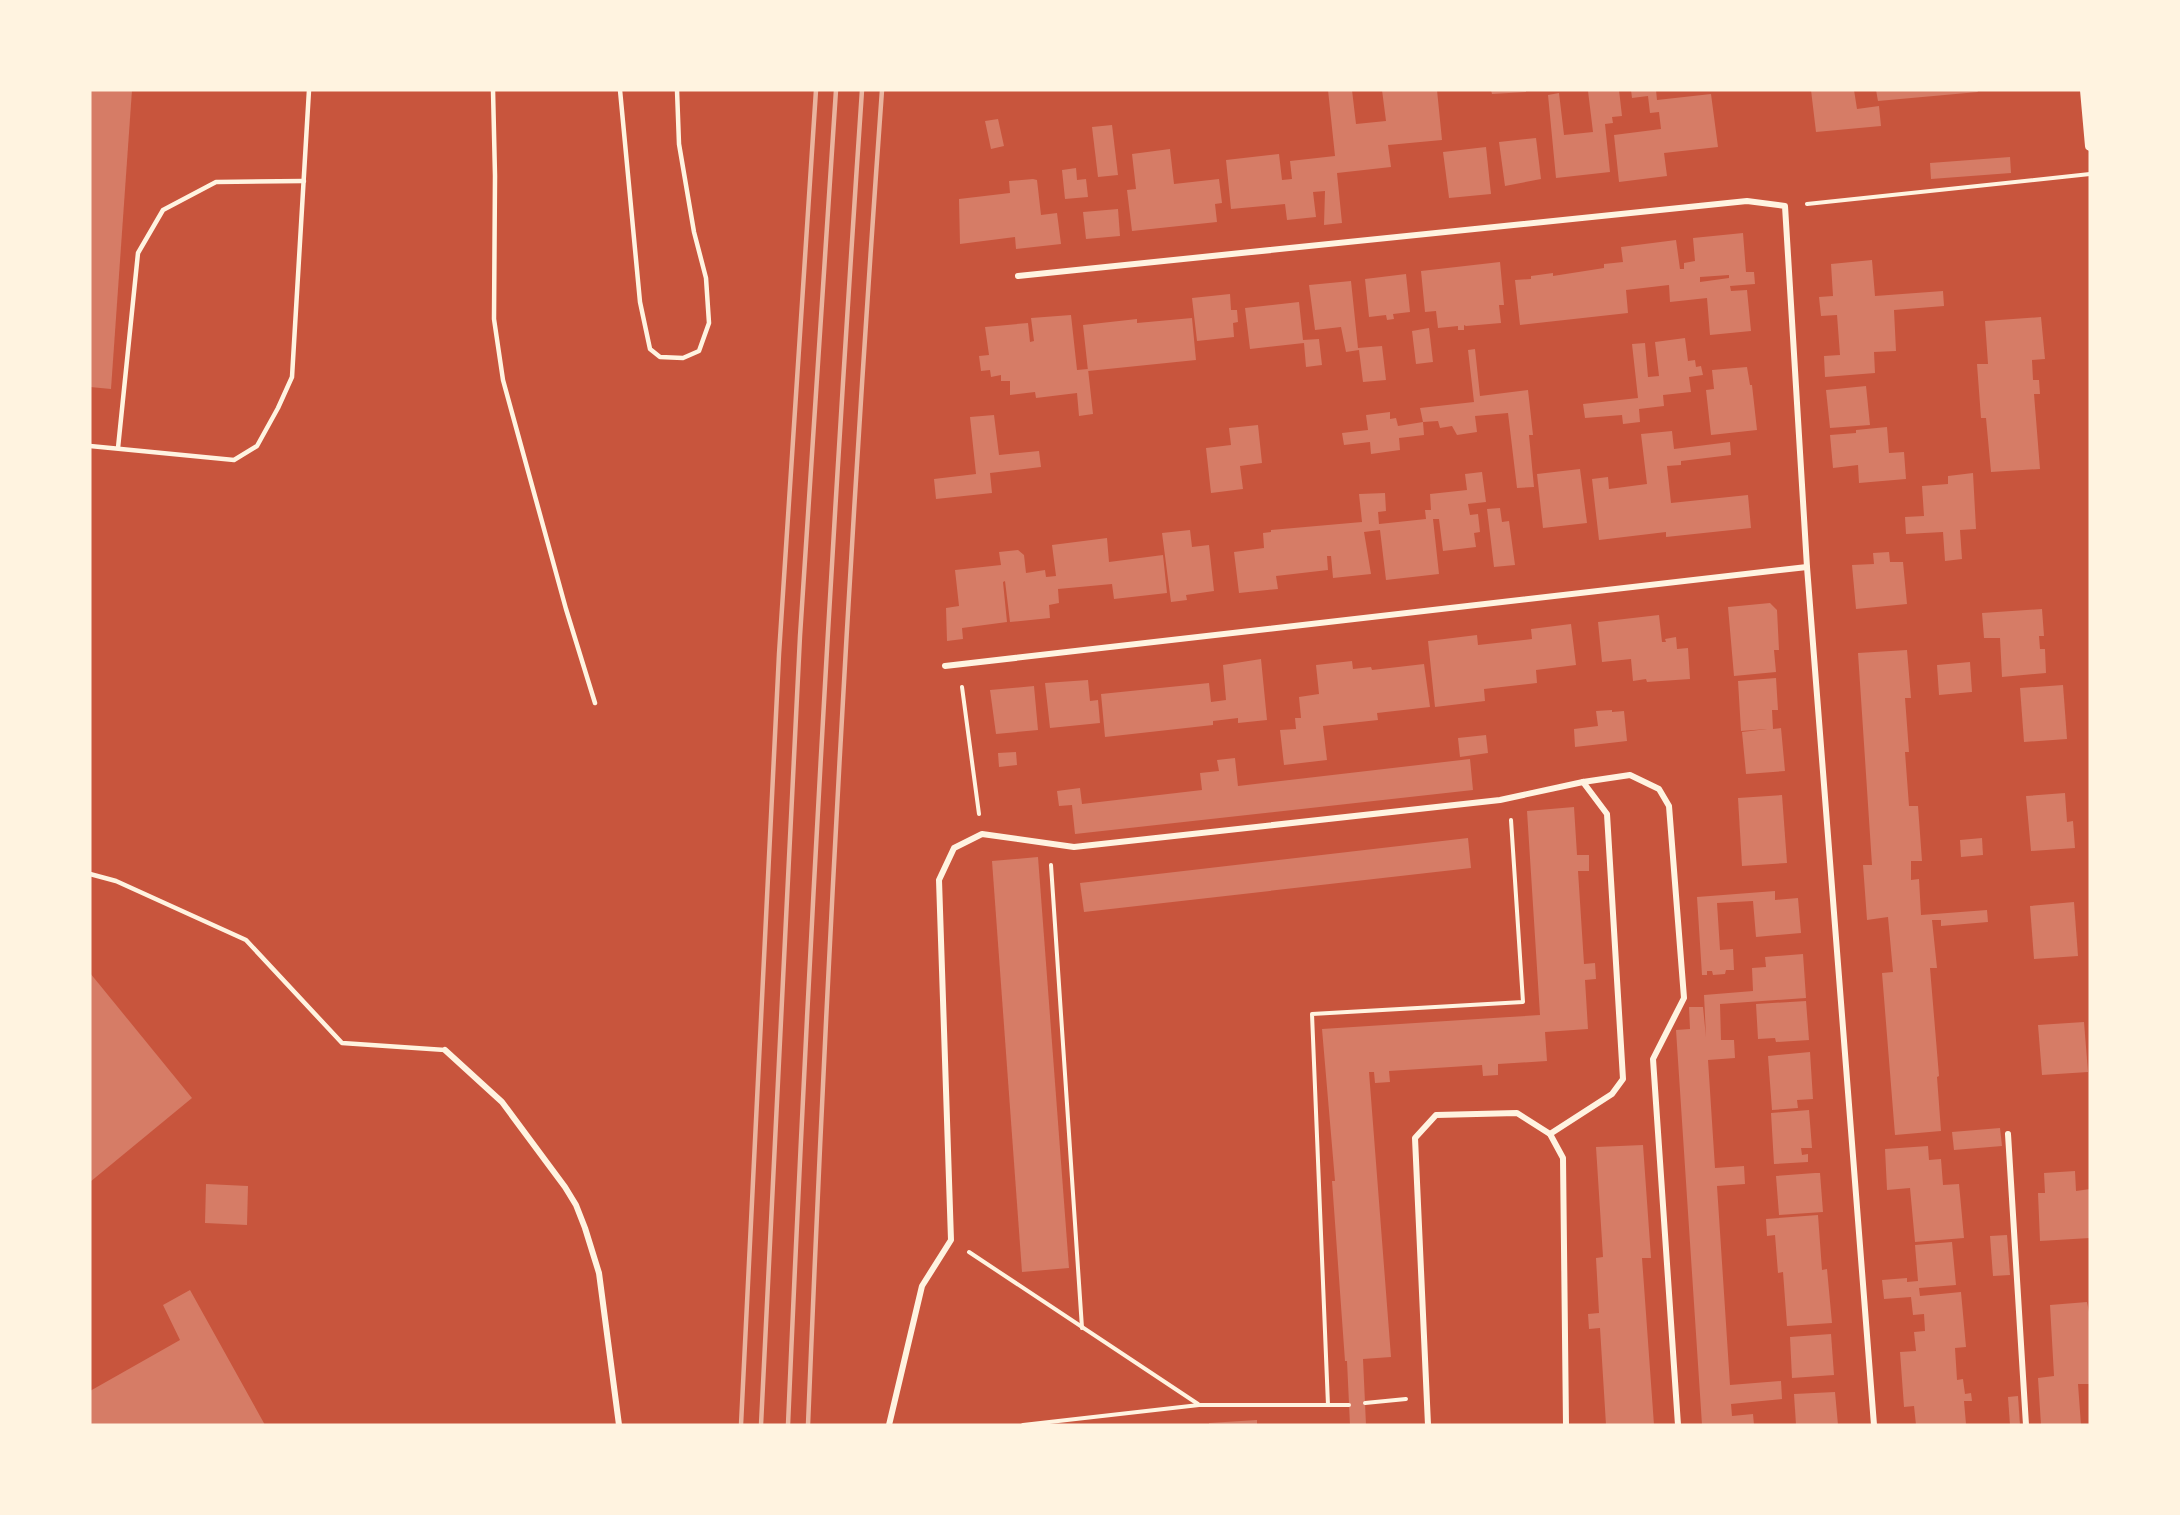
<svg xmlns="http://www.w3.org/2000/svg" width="2180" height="1515" font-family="'Varela Round',sans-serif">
<rect width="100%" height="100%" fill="#c8553d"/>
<!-- building -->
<g fill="#d67c66" fill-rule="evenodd">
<polygon points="90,90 132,90 111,389 90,387"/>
<polygon points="1328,90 1352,90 1356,124 1386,121 1382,90 1437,90 1442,140 1388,145 1391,167 1337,173 1342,223 1324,225 1325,191 1313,192 1316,217 1287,220 1285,204 1231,209 1226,160 1279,154 1282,180 1292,179 1290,161 1335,156"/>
<polygon points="1491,90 1526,90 1526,92 1492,94"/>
<polygon points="1619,90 1622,116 1612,117 1613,123 1605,124 1610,172 1556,178 1548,95 1559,93 1564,135 1593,132 1588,91"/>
<polygon points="1631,90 1656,90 1657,100 1711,94 1718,147 1664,153 1667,176 1619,182 1614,135 1661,129 1659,112 1650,113 1648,96 1632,98"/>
<polygon points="1811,90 1854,90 1857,109 1879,106 1881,126 1816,132"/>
<polygon points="1876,90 1977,90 1978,92 1878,101"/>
<polygon points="998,119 1004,146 991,149 985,121"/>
<polygon points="1112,125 1118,175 1098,177 1092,127"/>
<polygon points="1536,138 1541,179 1505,186 1499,142"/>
<polygon points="1486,147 1491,194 1449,198 1443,152"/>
<polygon points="1170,149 1174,184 1219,179 1222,203 1215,204 1217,222 1132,231 1127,190 1136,189 1132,154"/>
<polygon points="2010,157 2011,173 1931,179 1930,163"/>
<polygon points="1076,168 1077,180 1086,179 1088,197 1065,199 1062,170"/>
<polygon points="1033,179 1037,180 1041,215 1057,213 1061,244 1016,249 1015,237 960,244 959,199 1010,193 1009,181"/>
<polygon points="1118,209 1120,236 1086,239 1083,212"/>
<path d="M 1743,233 L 1746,272 L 1754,272 L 1755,284 L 1730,286 L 1731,291 L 1747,290 L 1751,331 L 1710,335 L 1707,298 L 1670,302 L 1669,285 L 1626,290 L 1628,313 L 1520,325 L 1515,280 L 1531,279 L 1531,276 L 1553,273 L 1553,276 L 1604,268 L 1604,264 L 1623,262 L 1621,247 L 1676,240 L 1680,269 L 1684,269 L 1684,263 L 1695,261 L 1693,238 ZM 1729,275 L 1729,278 L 1700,282 L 1700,277 Z"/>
<polygon points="1872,260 1875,296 1943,291 1944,306 1894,310 1896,351 1874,352 1875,373 1825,377 1824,356 1840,355 1837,315 1821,316 1819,297 1833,296 1831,264"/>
<polygon points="1500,262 1504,305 1499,305 1501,323 1466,326 1464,325 1464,330 1458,330 1458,326 1438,328 1436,311 1425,312 1421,271"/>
<polygon points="1406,274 1410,312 1393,314 1394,319 1387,320 1386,315 1369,317 1365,279"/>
<polygon points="1351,281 1358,348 1382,346 1386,380 1363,382 1359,350 1346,352 1341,327 1315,330 1309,285"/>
<polygon points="1230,294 1231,310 1237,310 1238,322 1233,323 1234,337 1197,341 1192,298"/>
<polygon points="1299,302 1303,340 1319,339 1322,365 1306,367 1304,343 1250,349 1245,308"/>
<polygon points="1071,315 1077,370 1088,369 1093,414 1079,416 1077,393 1036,398 1035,392 1010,395 1010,381 1001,381 1001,375 991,377 990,370 981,371 979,356 989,355 985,327 1028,323 1030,342 1034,341 1031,318"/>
<polygon points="2041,317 2045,359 2032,360 2033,380 2039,380 2040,394 2034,394 2040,469 1991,472 1986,418 1981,418 1977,364 1988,364 1985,321"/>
<polygon points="1192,318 1196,360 1088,371 1083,325 1137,319 1137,323"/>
<polygon points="1429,328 1433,362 1416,364 1412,331"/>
<polygon points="1685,338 1688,361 1695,360 1696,367 1701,366 1703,375 1689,377 1691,392 1663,395 1664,406 1639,409 1640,422 1623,424 1622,415 1585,418 1583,404 1638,398 1632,344 1645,343 1648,377 1659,376 1655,342"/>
<polygon points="1475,349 1480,396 1528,390 1533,435 1529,435 1534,487 1517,488 1508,413 1475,416 1477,432 1457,435 1452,426 1440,428 1438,421 1423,422 1424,435 1399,438 1400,450 1371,454 1370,442 1344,445 1342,433 1368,430 1366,415 1390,412 1390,419 1396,418 1398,426 1423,422 1420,408 1474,402 1468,350"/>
<polygon points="1747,367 1750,385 1752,385 1757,430 1711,435 1706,390 1714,389 1712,370"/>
<polygon points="1866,386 1870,425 1830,428 1826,390"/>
<polygon points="994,415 999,455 1039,451 1041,467 990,473 992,493 936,499 934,479 976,474 970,417"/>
<polygon points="1258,425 1262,463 1240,466 1243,489 1211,493 1206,448 1231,445 1229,428"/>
<polygon points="1887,427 1889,453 1904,452 1906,479 1859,483 1858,465 1833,468 1830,435 1856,433 1856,430"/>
<polygon points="1672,431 1674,449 1730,442 1731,455 1681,461 1681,465 1667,466 1671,503 1748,495 1751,528 1666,537 1666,532 1599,540 1592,479 1608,477 1609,489 1647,484 1641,434"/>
<polygon points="1580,469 1587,523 1543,528 1537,474"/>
<polygon points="1482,472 1486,502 1468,504 1470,515 1478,514 1480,532 1474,533 1476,547 1443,551 1439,519 1433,519 1439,574 1386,580 1380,530 1364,532 1371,574 1333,578 1331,556 1327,556 1328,570 1276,576 1278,589 1239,593 1234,552 1264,548 1263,533 1271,532 1271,530 1362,522 1359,494 1385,493 1386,511 1378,512 1379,524 1426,519 1425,510 1431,510 1430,494 1467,490 1465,474"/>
<polygon points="1973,473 1976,529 1960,530 1962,559 1945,561 1943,532 1906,534 1905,517 1924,516 1922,486 1948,484 1948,476"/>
<polygon points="1500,508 1502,522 1509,521 1515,565 1494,567 1487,509"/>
<polygon points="1190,530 1192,547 1209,545 1214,591 1186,595 1187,600 1171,602 1162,533"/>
<polygon points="1107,538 1109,562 1163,555 1167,593 1114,599 1112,584 1058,589 1059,603 1049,605 1050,618 1010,622 1005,581 1003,582 1007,622 962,628 963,639 947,641 946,608 959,606 955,570 1001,565 999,552 1018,550 1024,555 1026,573 1045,570 1046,577 1056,576 1052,545"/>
<polygon points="1889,552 1890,562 1903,562 1907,604 1856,609 1852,565 1874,564 1873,553"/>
<polygon points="1770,603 1777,610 1779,650 1774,650 1776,672 1734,676 1728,607"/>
<polygon points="2042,609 2044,636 2039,636 2040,649 2045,649 2046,673 2002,677 2000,638 1984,638 1982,613"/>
<polygon points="1659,615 1662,642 1666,642 1665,639 1676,637 1677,649 1688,648 1690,679 1647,682 1646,679 1633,681 1631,659 1602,662 1598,622"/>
<polygon points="1571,624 1576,665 1536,670 1537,683 1484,689 1485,701 1435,707 1428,641 1477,635 1478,645 1532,639 1531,629"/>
<polygon points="1907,650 1911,698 1905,698 1909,752 1905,752 1909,806 1918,806 1922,861 1911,861 1911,880 1919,879 1921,915 1987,910 1988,922 1941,926 1941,920 1932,920 1937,968 1930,968 1939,1076 1937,1077 1941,1131 1895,1135 1882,973 1893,972 1888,917 1867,920 1863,865 1872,865 1858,653"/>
<polygon points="1261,659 1267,720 1238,723 1238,718 1213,721 1213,725 1105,737 1101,694 1209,683 1211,702 1226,700 1223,665"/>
<polygon points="1352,661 1353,669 1371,667 1372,670 1424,664 1430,707 1377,713 1378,720 1323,726 1327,760 1284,765 1280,730 1296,729 1295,718 1301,718 1299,697 1319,694 1316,665"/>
<polygon points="1970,662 1972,692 1939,695 1937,665"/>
<polygon points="1776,678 1778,710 1772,710 1773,729 1781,728 1785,771 1746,774 1742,732 1767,729 1741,731 1738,681"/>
<polygon points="1088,680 1090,701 1098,700 1100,723 1050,728 1045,683"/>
<polygon points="2063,685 2067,739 2024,742 2020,688"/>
<polygon points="1034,686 1038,730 996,734 990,690"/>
<polygon points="1612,710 1612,712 1624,711 1627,741 1575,747 1574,729 1598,726 1596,711"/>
<polygon points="1486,735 1488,753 1460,757 1458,738"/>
<polygon points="1016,752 1017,765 999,767 998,753"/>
<polygon points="1235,758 1238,786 1470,759 1473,790 1075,834 1072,805 1059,806 1057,791 1080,788 1082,804 1202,790 1200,773 1219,771 1217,760"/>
<polygon points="2065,793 2067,822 2073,821 2075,848 2031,851 2026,796"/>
<polygon points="1782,795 1787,863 1742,866 1738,798"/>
<polygon points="1574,807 1577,855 1589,855 1589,871 1578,871 1584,964 1595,963 1596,979 1585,980 1588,1029 1545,1032 1547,1061 1498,1064 1498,1075 1483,1076 1482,1065 1389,1071 1390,1082 1375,1083 1374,1072 1369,1072 1391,1357 1363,1359 1366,1425 1350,1425 1347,1361 1345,1361 1332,1181 1335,1181 1322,1029 1540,1015 1527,811"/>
<polygon points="1468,838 1471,868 1084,912 1080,883"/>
<polygon points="1982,838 1983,855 1961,857 1960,840"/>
<polygon points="1038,857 1069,1268 1022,1272 992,861"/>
<polygon points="1775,891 1775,900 1798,898 1801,933 1756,937 1753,901 1717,903 1720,950 1733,949 1734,970 1726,970 1725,974 1713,975 1712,971 1707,971 1707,975 1702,975 1697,897"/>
<polygon points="2074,902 2078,956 2034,959 2030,906"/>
<polygon points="1803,954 1806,998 1720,1004 1721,1040 1734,1040 1735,1058 1708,1060 1715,1168 1744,1166 1745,1184 1717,1186 1730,1385 1781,1381 1782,1399 1731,1404 1732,1416 1753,1414 1754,1425 1702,1425 1676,1030 1690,1029 1689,1007 1703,1007 1706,1037 1704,995 1753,991 1752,968 1766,967 1765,957"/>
<polygon points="90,973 192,1098 90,1182"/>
<polygon points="1806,1001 1809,1040 1776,1042 1775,1038 1758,1039 1756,1004"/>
<polygon points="2084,1022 2088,1072 2042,1075 2038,1025"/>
<polygon points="1810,1052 1813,1099 1797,1100 1798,1108 1772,1110 1768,1056"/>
<polygon points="1809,1110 1812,1148 1801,1148 1802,1155 1808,1154 1808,1162 1774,1164 1771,1113"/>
<polygon points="2000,1128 2002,1146 1954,1150 1952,1132"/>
<polygon points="1643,1145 1651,1258 1642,1258 1654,1425 1606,1425 1600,1328 1589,1329 1588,1314 1599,1313 1596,1258 1603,1257 1596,1147"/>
<polygon points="1928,1146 1929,1160 1941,1159 1943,1185 1959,1184 1964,1238 1915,1242 1910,1188 1887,1190 1885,1149"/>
<polygon points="2075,1171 2076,1191 2090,1189 2090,1238 2040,1241 2038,1193 2045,1193 2044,1173"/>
<polygon points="1815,1173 1820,1173 1823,1212 1779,1215 1776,1176"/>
<polygon points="206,1184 248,1186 247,1225 205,1223"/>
<polygon points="1818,1215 1822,1270 1827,1269 1832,1323 1787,1326 1783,1272 1778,1273 1775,1235 1767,1236 1766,1219"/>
<polygon points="2007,1235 2010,1275 1993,1276 1990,1236"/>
<polygon points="1952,1242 1956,1285 1919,1288 1920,1296 1961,1292 1966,1347 1955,1348 1957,1380 1963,1379 1965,1394 1971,1393 1972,1401 1964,1401 1966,1424 1916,1425 1914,1406 1904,1407 1900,1352 1916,1351 1914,1332 1925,1331 1924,1314 1913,1315 1911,1297 1884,1299 1882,1280 1907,1278 1907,1282 1918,1281 1915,1245"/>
<polygon points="190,1290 265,1425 90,1425 90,1391 180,1340 163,1305"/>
<polygon points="2087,1302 2090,1317 2090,1384 2078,1384 2081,1425 2041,1425 2038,1378 2054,1376 2050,1305"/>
<polygon points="1831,1334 1834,1375 1792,1378 1790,1337"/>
<polygon points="1835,1392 1838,1425 1796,1425 1794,1394"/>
<polygon points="2018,1396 2020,1425 2010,1425 2008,1397"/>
<polygon points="1257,1420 1257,1425 1209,1425 1209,1423"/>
</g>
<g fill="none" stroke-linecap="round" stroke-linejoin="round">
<!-- path -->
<g stroke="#fff3e0" stroke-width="4">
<polyline points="1807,204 2090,174"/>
<polyline points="962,687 979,814"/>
<polyline points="1051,865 1082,1328"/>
<polyline points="969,1252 1198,1404"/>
<polyline points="1365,1403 1406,1399"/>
<polyline points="1328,1405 1312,1014 1523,1002 1511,820"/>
<polyline points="1023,1425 1199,1405 1349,1405"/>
</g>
<!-- service -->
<g stroke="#fff3e0" stroke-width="4.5">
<polyline points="493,90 495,176 494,319 503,380 566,609 595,703"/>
<polyline points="620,90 640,302 650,349 660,357 683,358 699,351 709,323 706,278 694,232 679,144 677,90"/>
<polyline points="90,446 234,460 257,446 278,408 292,377 309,90"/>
<polyline points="118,448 138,253 163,210 216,182 304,181"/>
<polyline points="90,874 116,881 246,940 342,1043 445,1050"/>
</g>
<!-- minor -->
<g stroke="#fff3e0" stroke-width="6">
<polyline points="1018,276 1747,201 1785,206 1807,567 1874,1425"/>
<polyline points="945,666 1807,567"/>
<polyline points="445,1050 502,1102 565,1187 576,1205 585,1228 599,1273 619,1425"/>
<polyline points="1550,1134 1612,1094 1623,1079 1607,814 1583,782"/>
<polyline points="2008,1134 2026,1425"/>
<polyline points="889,1425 922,1286 951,1240 939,880 954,848 982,834 1074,847 1500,800 1583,782 1630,775 1659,789 1669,806 1684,998 1653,1059 1678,1425"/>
<polyline points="1428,1425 1415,1138 1436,1115 1517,1113 1550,1134 1563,1158 1566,1425"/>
</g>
<!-- tertiary -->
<polyline stroke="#fff3e0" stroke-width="10" points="2085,90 2090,146"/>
<!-- rail -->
<g stroke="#e9b49f" stroke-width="4.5">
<polyline points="741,1425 779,654 816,90"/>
<polyline points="761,1425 800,636 836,90"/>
<path d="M 788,1425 C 807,980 832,535 862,90"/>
<path d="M 808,1425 C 826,980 850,535 882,90"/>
</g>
</g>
<!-- border -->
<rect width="2180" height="1515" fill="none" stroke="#fff3e0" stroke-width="183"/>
</svg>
